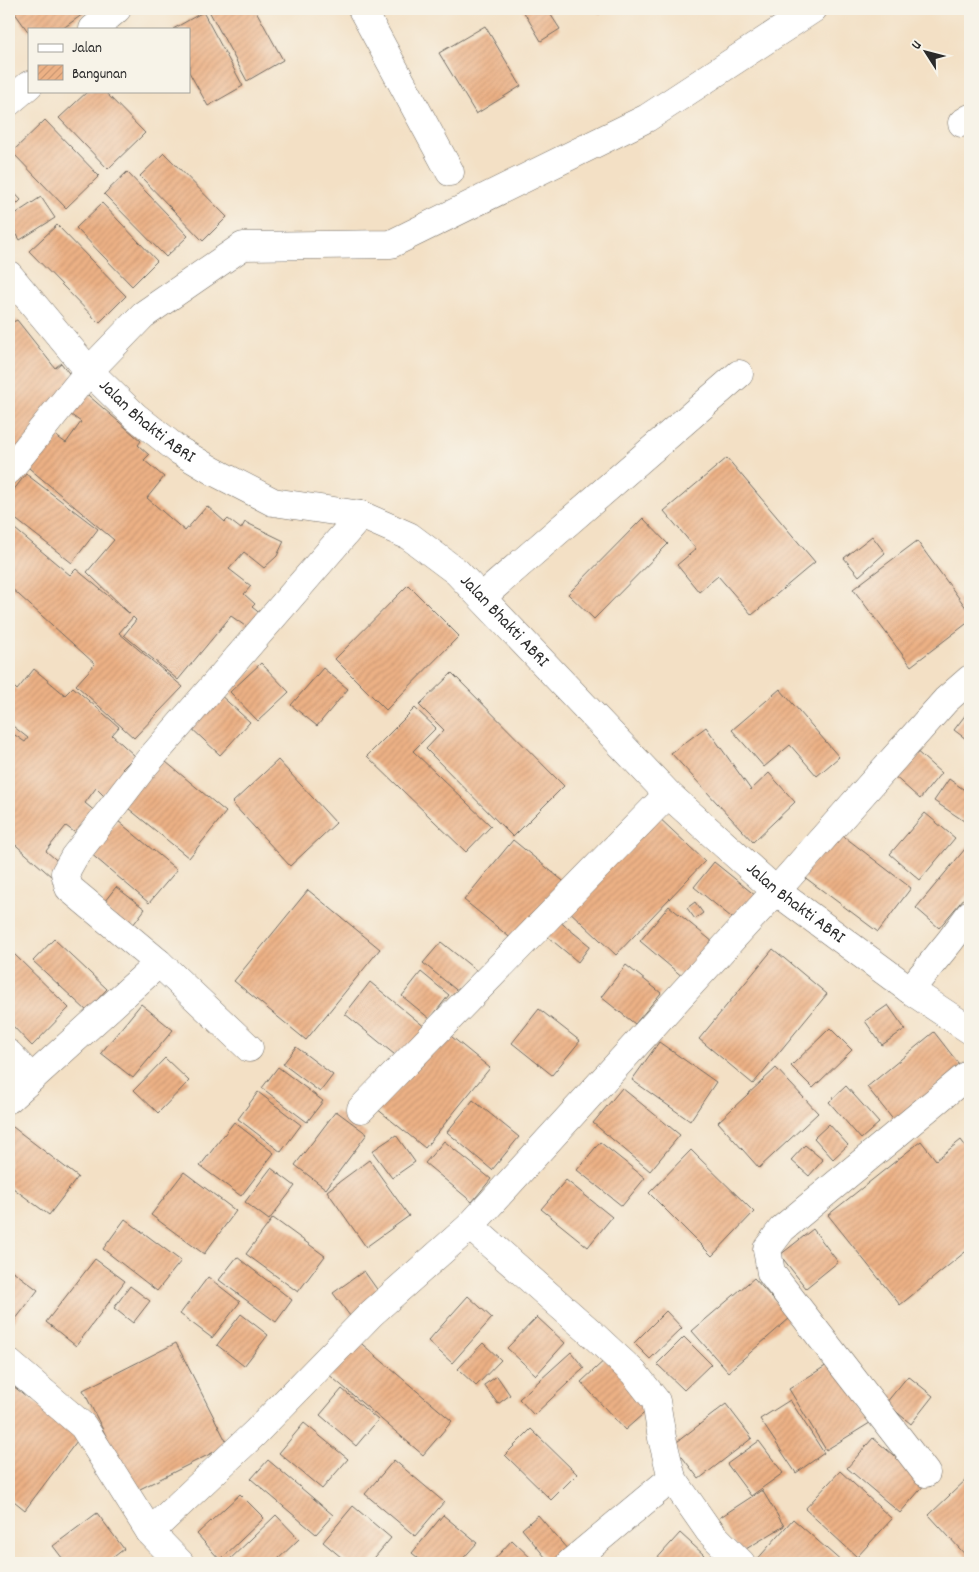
<svg xmlns="http://www.w3.org/2000/svg" width="979" height="1572" font-family="Dekko,sans-serif">
<defs>
<pattern id="building-hatch" width="6" height="6" patternUnits="userSpaceOnUse" patternTransform="scale(1.25)"><rect width="6" height="6" fill="#ecb185"/><path d="M-1 1l2-2M0 6l6-6M5 7l2-2" fill="none" stroke="#cb9873"/></pattern>
</defs>
<rect width="100%" height="100%" fill="#f7f3e8"/>
<filter id="ink" filterUnits="userSpaceOnUse"><feTurbulence type="fractalNoise" baseFrequency=".02" numOctaves="2"/><feDisplacementMap in="SourceGraphic" scale="10" xChannelSelector="R" yChannelSelector="G"/><feConvolveMatrix kernelMatrix="1 2 1 2 8 2 1 2 1" color-interpolation-filters="sRGB"/></filter>
<filter id="wash" filterUnits="userSpaceOnUse"><feTurbulence type="fractalNoise" baseFrequency=".0096" numOctaves="4" result="noise"/><feDisplacementMap in="SourceGraphic" scale="20" xChannelSelector="R" yChannelSelector="G"/><feGaussianBlur stdDeviation="1.12" result="paint"/><feColorMatrix in="noise" values="0 0 0 0 0 0 0 0 0 0 0 0 0 0 0 0 0 1.4 0 .05"/><feComposite in="paint" operator="in"/></filter>
<g filter="url(#wash)">
<rect width="100%" height="100%" fill="#f3e0c5"/>
<g id="blocks">
<!-- building -->
<g fill="url(#building-hatch)">
<polygon points="12,9 90,9 62,29 29,29 29,33"/>
<polygon points="208,9 255,9 283,60 247,81"/>
<polygon points="522,9 547,9 560,29 541,41"/>
<polygon points="596,9 608,9 599,14"/>
<polygon points="203,12 243,86 208,106 189,72 189,29 173,29"/>
<polygon points="485,26 521,86 476,114 439,53"/>
<polygon points="88,91 104,91 145,133 108,169 59,118"/>
<polygon points="45,120 99,176 66,208 12,152"/>
<polygon points="164,153 227,217 203,241 140,176"/>
<polygon points="127,172 188,236 166,257 104,194"/>
<polygon points="9,187 21,200 9,212"/>
<polygon points="41,197 55,218 20,240 9,221 9,218"/>
<polygon points="102,203 157,261 132,286 76,228"/>
<polygon points="57,225 126,296 99,323 29,251"/>
<polygon points="17,320 55,368 61,363 75,381 9,461 9,324"/>
<polygon points="81,389 141,441 138,445 149,455 144,460 164,477 147,498 185,531 207,506 225,522 228,519 241,529 245,522 284,541 277,556 264,568 244,552 229,569 251,586 244,594 255,604 252,607 267,619 255,633 231,616 178,680 124,635 136,620 133,617 119,633 183,687 134,738 76,685 95,664 9,586 9,524 70,575 76,569 130,614 87,572 114,540 23,463 49,431 66,443 81,422 64,410"/>
<polygon points="727,458 815,562 752,615 718,576 699,592 677,565 696,549 664,511"/>
<polygon points="26,474 98,529 72,563 9,514 9,496"/>
<polygon points="643,518 668,544 594,619 568,594"/>
<polygon points="872,536 885,553 859,576 844,558"/>
<polygon points="917,541 970,613 970,621 911,666 853,589"/>
<polygon points="408,585 459,636 386,710 335,659"/>
<polygon points="261,663 289,692 258,721 230,692"/>
<polygon points="323,668 348,689 317,726 291,705"/>
<polygon points="34,669 65,695 73,687 119,727 112,735 135,756 122,769 126,773 105,797 96,788 85,803 97,813 78,835 66,826 46,851 62,865 52,877 9,839 9,731 25,742 28,738 9,723 9,689 12,685 17,690"/>
<polygon points="452,673 564,786 513,837 426,749 444,730 419,705"/>
<polygon points="780,689 839,757 817,776 790,745 764,767 732,730"/>
<polygon points="218,693 250,722 220,755 188,725"/>
<polygon points="415,708 436,728 413,751 491,826 466,852 367,756"/>
<polygon points="970,709 970,742 954,730"/>
<polygon points="706,727 751,790 769,773 795,802 753,842 671,753"/>
<polygon points="914,749 941,773 920,799 892,774"/>
<polygon points="160,757 226,812 189,858 123,804"/>
<polygon points="278,760 336,823 290,866 232,803"/>
<polygon points="949,779 970,794 970,825 934,801"/>
<polygon points="925,813 955,838 920,880 890,854"/>
<polygon points="655,814 705,861 616,955 566,908"/>
<polygon points="118,821 177,870 149,903 90,853"/>
<polygon points="837,831 911,888 878,932 803,876"/>
<polygon points="513,840 568,885 519,945 464,900"/>
<polygon points="970,843 970,891 939,928 916,908"/>
<polygon points="714,862 756,896 736,921 694,887"/>
<polygon points="116,887 145,909 130,929 101,906"/>
<polygon points="308,890 380,949 306,1040 234,981"/>
<polygon points="695,902 703,913 695,919 687,908"/>
<polygon points="669,906 719,947 690,983 640,941"/>
<polygon points="554,917 590,946 578,962 542,932"/>
<polygon points="54,939 107,989 87,1011 33,961"/>
<polygon points="441,942 477,971 460,993 423,963"/>
<polygon points="773,949 827,994 753,1084 699,1039"/>
<polygon points="13,953 69,1008 32,1046 9,1022 9,958"/>
<polygon points="626,965 661,993 635,1024 601,997"/>
<polygon points="421,972 449,995 430,1019 402,996"/>
<polygon points="370,982 426,1028 400,1059 345,1014"/>
<polygon points="141,1004 173,1030 133,1078 101,1053"/>
<polygon points="888,1005 905,1029 882,1045 865,1021"/>
<polygon points="539,1009 580,1041 552,1075 512,1043"/>
<polygon points="441,1028 490,1068 425,1148 376,1108"/>
<polygon points="830,1028 852,1050 813,1088 791,1066"/>
<polygon points="934,1032 962,1068 895,1122 867,1087"/>
<polygon points="659,1042 716,1082 690,1121 632,1080"/>
<polygon points="296,1047 333,1075 320,1092 283,1064"/>
<polygon points="165,1058 189,1081 158,1113 134,1090"/>
<polygon points="278,1067 323,1101 307,1122 262,1088"/>
<polygon points="776,1068 818,1113 759,1168 718,1122"/>
<polygon points="846,1086 879,1123 861,1139 829,1102"/>
<polygon points="622,1088 680,1135 650,1171 593,1123"/>
<polygon points="258,1092 301,1125 281,1152 238,1119"/>
<polygon points="473,1100 519,1137 492,1170 447,1132"/>
<polygon points="336,1111 367,1134 326,1189 295,1165"/>
<polygon points="234,1122 274,1153 241,1196 200,1166"/>
<polygon points="9,1124 78,1177 49,1215 9,1185"/>
<polygon points="829,1124 848,1145 833,1159 814,1138"/>
<polygon points="396,1135 415,1162 392,1178 372,1151"/>
<polygon points="961,1140 970,1152 970,1192 965,1196 970,1203 970,1248 900,1305 828,1215 921,1141 936,1160"/>
<polygon points="444,1141 491,1179 472,1202 425,1163"/>
<polygon points="600,1142 645,1178 622,1206 577,1170"/>
<polygon points="805,1145 823,1160 809,1176 791,1160"/>
<polygon points="691,1150 754,1212 712,1256 649,1193"/>
<polygon points="369,1160 409,1216 366,1247 327,1191"/>
<polygon points="271,1168 295,1186 269,1220 245,1202"/>
<polygon points="184,1172 236,1211 204,1254 151,1215"/>
<polygon points="566,1180 612,1217 588,1247 541,1209"/>
<polygon points="273,1218 325,1256 298,1292 246,1254"/>
<polygon points="125,1219 181,1261 157,1291 103,1249"/>
<polygon points="813,1229 838,1262 806,1288 780,1255"/>
<polygon points="237,1257 292,1300 276,1322 219,1280"/>
<polygon points="95,1259 125,1281 76,1346 46,1322"/>
<polygon points="9,1268 38,1290 9,1328"/>
<polygon points="364,1271 381,1295 350,1316 333,1293"/>
<polygon points="208,1277 240,1302 212,1338 180,1314"/>
<polygon points="754,1278 790,1318 728,1372 692,1331"/>
<polygon points="130,1286 150,1301 133,1323 114,1308"/>
<polygon points="468,1296 492,1318 452,1363 428,1341"/>
<polygon points="666,1311 682,1328 650,1359 634,1343"/>
<polygon points="241,1314 268,1335 244,1366 217,1345"/>
<polygon points="537,1317 565,1343 536,1375 507,1348"/>
<polygon points="684,1337 711,1364 684,1390 657,1364"/>
<polygon points="356,1339 452,1421 423,1455 327,1373"/>
<polygon points="176,1343 228,1445 134,1492 83,1390"/>
<polygon points="483,1343 501,1360 476,1386 458,1369"/>
<polygon points="571,1352 584,1368 534,1415 519,1399"/>
<polygon points="608,1357 652,1406 625,1430 581,1382"/>
<polygon points="835,1360 873,1421 826,1450 789,1389"/>
<polygon points="497,1376 510,1395 498,1404 484,1385"/>
<polygon points="908,1376 933,1396 911,1424 886,1403"/>
<polygon points="9,1383 80,1437 25,1510 9,1497"/>
<polygon points="342,1389 378,1420 356,1446 320,1415"/>
<polygon points="790,1400 824,1453 796,1473 760,1419"/>
<polygon points="726,1404 752,1438 699,1479 673,1445"/>
<polygon points="304,1423 348,1459 322,1489 279,1453"/>
<polygon points="531,1429 577,1474 551,1500 505,1455"/>
<polygon points="873,1438 926,1483 900,1513 847,1468"/>
<polygon points="759,1441 783,1473 751,1496 727,1464"/>
<polygon points="268,1460 333,1515 316,1534 251,1479"/>
<polygon points="394,1460 444,1502 415,1536 365,1494"/>
<polygon points="840,1471 892,1519 857,1557 805,1509"/>
<polygon points="970,1476 970,1560 929,1515"/>
<polygon points="762,1490 784,1526 741,1552 719,1518"/>
<polygon points="240,1494 264,1518 220,1560 197,1534"/>
<polygon points="353,1506 391,1538 370,1563 348,1563 323,1542"/>
<polygon points="97,1513 124,1549 106,1563 66,1563 53,1546"/>
<polygon points="276,1515 299,1539 274,1563 226,1563"/>
<polygon points="443,1515 477,1543 459,1563 424,1563 412,1553"/>
<polygon points="538,1515 568,1550 553,1563 550,1563 522,1529"/>
<polygon points="793,1519 843,1563 754,1563"/>
<polygon points="680,1533 704,1555 697,1563 653,1563"/>
<polygon points="512,1540 536,1563 491,1563"/>
</g>
</g>
</g>
<g filter="url(#ink)">
<use href="#blocks" fill-opacity="0" stroke="#716a61" stroke-width="1"/>
<g fill="none" stroke-linecap="round" stroke-linejoin="round">
<defs>
<g id="minor">
<polyline points="362,9 450,172"/>
<polyline points="93,29 117,9"/>
<polyline points="9,102 29,85"/>
<polyline points="962,123 970,118"/>
<polyline points="9,470 89,371 143,315 243,246 391,244 647,118 813,9"/>
<polyline points="482,597 739,374"/>
<polyline points="910,990 950,941 970,914"/>
<polyline points="249,1048 159,963 69,888 65,873 74,857 145,765 361,515"/>
<polyline points="9,1054 31,1078"/>
<polyline points="9,1099 159,963"/>
<polyline points="361,1109 668,794"/>
<polyline points="470,1226 589,1331 634,1373 656,1401 662,1438 672,1478 709,1531 741,1563"/>
<polyline points="9,1363 83,1426 150,1532 180,1563"/>
<polyline points="926,1473 771,1273 767,1249 782,1229 970,1073"/>
<polyline points="150,1532 255,1433 372,1313 470,1226 776,891 946,700 970,679"/>
<polyline points="570,1563 672,1478"/>
</g>
<g id="tertiary">
<path id="s1" d="M 9,275 L 89,371 L 135,416 L 178,450 L 213,471 L 273,502 L 361,515 L 409,536 L 457,572 L 668,794 L 776,891 L 910,990 L 970,1030"/>
</g>
</defs>
<!-- minor casing -->
<use href="#minor" stroke="#716a61" stroke-width="29"/>
<!-- tertiary casing -->
<use href="#tertiary" stroke="#716a61" stroke-width="29"/>
<!-- minor -->
<use href="#minor" stroke="#fff" stroke-width="28"/>
<!-- tertiary -->
<use href="#tertiary" stroke="#fff" stroke-width="28"/>
</g>
</g>
<g text-anchor="middle" dominant-baseline="central" stroke-width="4.5" stroke-linejoin="round" paint-order="stroke">
<!-- street labels -->
<g font-size="18" fill="#2b2b2b" stroke="#f7f3e8">
<text stroke="none"><textPath href="#s1" startOffset="202">Jalan Bhakti ABRI</textPath></text>
<text stroke="none"><textPath href="#s1" startOffset="622">Jalan Bhakti ABRI</textPath></text>
<text stroke="none"><textPath href="#s1" startOffset="1028">Jalan Bhakti ABRI</textPath></text>
</g>
</g>
<!-- margin -->
<rect width="979" height="1572" fill="none" stroke="#f7f3e8" stroke-width="30"/>
<!-- legend -->
<rect x="28" y="28" width="162" height="65" fill="#f7f3e8" stroke="#a5a39c"/>
<rect x="38" y="44" width="25" height="8" fill="#ffffff" stroke="#a5a39c"/>
<text x="72" y="52" font-size="15" fill="#2b2b2b">Jalan</text>
<rect x="38" y="65" width="25" height="15" fill="url(#building-hatch)" stroke="#a5a39c"/>
<text x="72" y="78" font-size="15" fill="#2b2b2b">Bangunan</text>
<!-- north arrow -->
<g transform="translate(926 52) rotate(306)" stroke="#f7f3e8" stroke-width="4" paint-order="stroke">
<path d="M0-4L9 19L0 12L-9 19Z" fill="#2b2b2b"/>
<text y="-8" font-size="14" font-weight="bold" text-anchor="middle" fill="#2b2b2b">U</text>
</g>
</svg>
